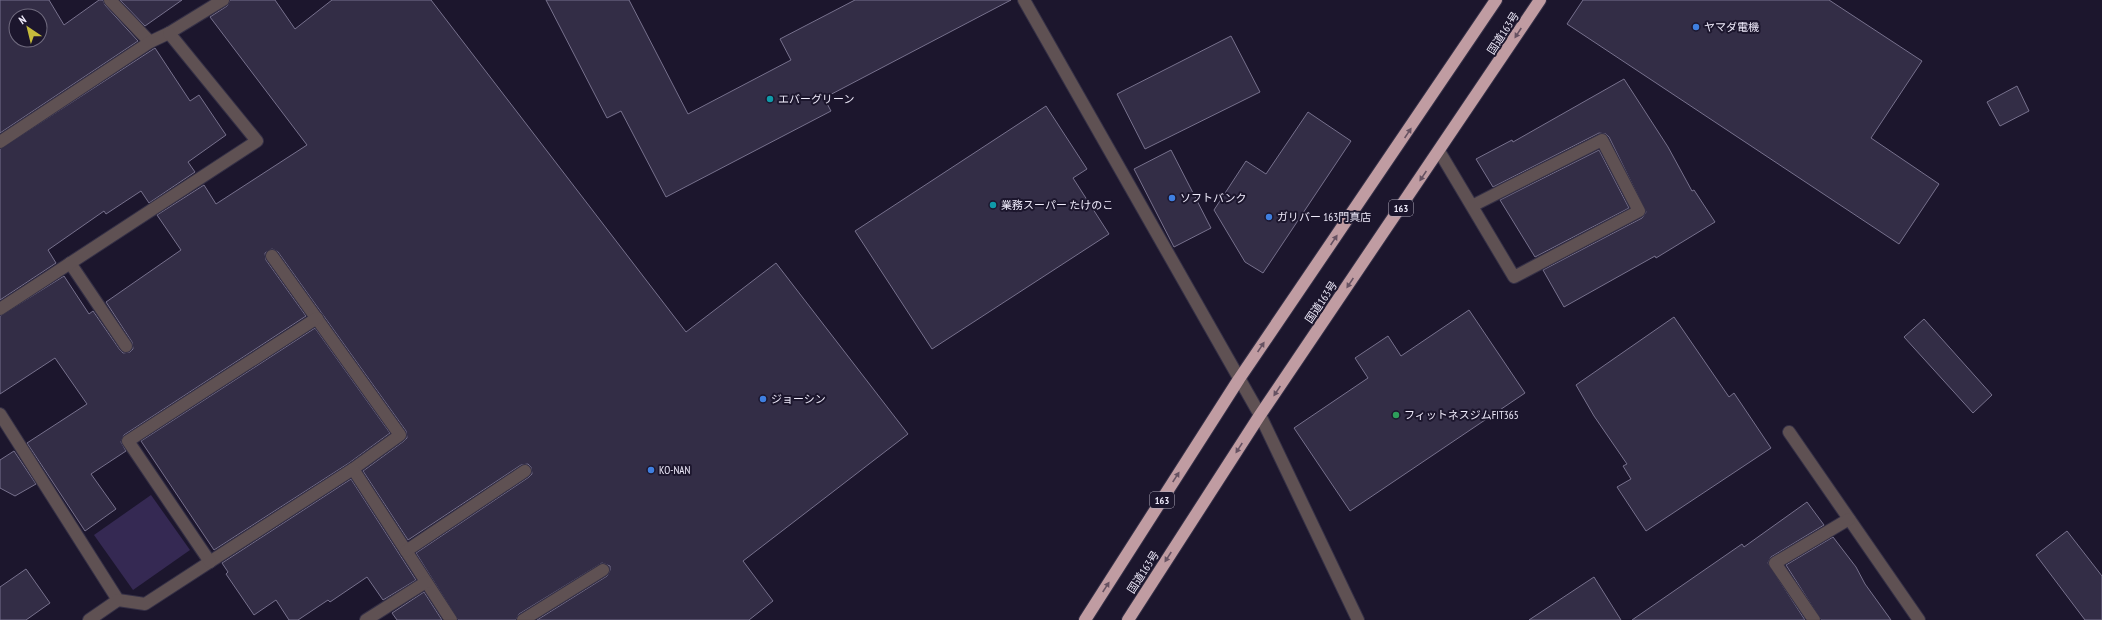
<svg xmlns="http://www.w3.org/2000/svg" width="2102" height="620" font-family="'PT Sans Narrow','Noto Sans JP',sans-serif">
<rect width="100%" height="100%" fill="#1c162d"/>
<!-- green -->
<polygon fill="#352953" points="151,495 190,550 133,590 94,535"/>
<!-- building -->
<g fill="#332d46" stroke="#77718d" fill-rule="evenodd">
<path d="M 0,0 L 49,0 L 64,25 L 99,0 L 103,0 L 105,5 L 138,41 L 0,133 ZM 16,16 L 40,16 L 40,40 L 16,40 Z"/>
<polygon points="120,0 182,0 145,26"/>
<polygon points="230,0 275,0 295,29 332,0 431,0 686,332 776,263 908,434 743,561 773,601 749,620 537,620 607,576 610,570 610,566 602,563 519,614 516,620 458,620 416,553 529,477 532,474 531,467 528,464 521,465 408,540 363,471 404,441 407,438 406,431 278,252 272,249 265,253 266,260 306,316 124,435 121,442 126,451 91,474 116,509 85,531 27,443 87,404 55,358 0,394 0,316 64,276 89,314 93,311 120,350 123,353 130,352 133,349 132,342 106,302 181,250 157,215 204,185 216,204 307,145 210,17 227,6"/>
<polygon points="546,0 629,0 688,114 791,60 780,39 855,0 1011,0 824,98 831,111 666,197 621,111 607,118"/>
<polygon points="1583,0 1829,0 1922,61 1871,138 1939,184 1899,244 1567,24"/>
<polygon points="1231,36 1260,92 1145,149 1117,94"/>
<polygon points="155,48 190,101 199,95 226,135 188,162 195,172 149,203 141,191 106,214 104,211 48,250 56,263 0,300 0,149"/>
<polygon points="1624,79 1668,147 1692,191 1694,190 1715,222 1656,258 1655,256 1564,307 1543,270 1642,218 1646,212 1609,137 1606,134 1599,133 1493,187 1476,159 1512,140 1513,142"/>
<polygon points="2017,86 2029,111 2000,126 1987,102"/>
<polygon points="1046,106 1087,169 1073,178 1109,234 932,349 855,231"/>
<polygon points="1308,112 1351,141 1263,273 1245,262 1214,210 1246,161 1266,174"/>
<polygon points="1171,150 1211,228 1174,247 1134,169"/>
<polygon points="1599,150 1629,208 1535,257 1500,200"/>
<polygon points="1469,310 1525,393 1350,511 1294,428 1368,378 1355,358 1388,336 1401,356"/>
<polygon points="1674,317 1729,397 1734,393 1771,448 1646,531 1617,487 1631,479 1623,466 1627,464 1594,416 1576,385"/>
<polygon points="1924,319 1992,395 1973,413 1904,337"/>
<polygon points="315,328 390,433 349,463 214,550 141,441"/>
<polygon points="14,451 36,484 15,496 0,488 0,460"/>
<polygon points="351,479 416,580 383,600 367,577 330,602 328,600 298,620 289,620 276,600 254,615 226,574 228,572 222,563"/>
<polygon points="1807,502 1824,525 1771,557 1768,563 1805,620 1632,620 1742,544 1744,547"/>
<polygon points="2067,531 2102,576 2102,620 2085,620 2036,555"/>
<polygon points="1833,537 1856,567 1865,584 1891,620 1821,620 1786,565"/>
<polygon points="26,569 50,603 26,620 0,620 0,587"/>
<polygon points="1594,577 1621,620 1529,620"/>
<polygon points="424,592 442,620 397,620 392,613"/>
</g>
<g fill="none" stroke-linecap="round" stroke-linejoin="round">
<defs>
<g id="minor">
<polyline points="110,0 150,42"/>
<polyline points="1024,0 1260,415 1358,620"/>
<polyline points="0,142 150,42 169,33 223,0"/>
<polyline points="1439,151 1514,277 1639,211 1602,140 1472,206"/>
<polyline points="272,256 400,435 353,469"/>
<polyline points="70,263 126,346"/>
<polyline points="0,309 257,141 169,33"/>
<polyline points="0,414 118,600 145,604 353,469 451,620"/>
<polyline points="1789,432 1919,620"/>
<polyline points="406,551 525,471"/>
<polyline points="210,562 128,441 317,318"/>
<polyline points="89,620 118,600"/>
<polyline points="366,620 426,582"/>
<polyline points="523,620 603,570"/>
<polyline points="1814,620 1775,563 1849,519"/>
</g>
<g id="highway">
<polyline points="1085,620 1239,379 1496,0"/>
<polyline points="1128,620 1260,415 1540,0"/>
</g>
</defs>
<!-- minor casing -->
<use href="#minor" stroke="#353046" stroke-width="14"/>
<!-- highway casing -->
<use href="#highway" stroke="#353046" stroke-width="14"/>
<!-- minor -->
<use href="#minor" stroke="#5f5153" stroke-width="12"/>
<!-- highway -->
<use href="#highway" stroke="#c09ca2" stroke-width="12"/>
</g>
<!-- one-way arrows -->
<defs><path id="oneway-solid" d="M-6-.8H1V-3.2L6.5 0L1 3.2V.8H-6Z"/></defs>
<g fill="#665262">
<use href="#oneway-solid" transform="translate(1518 33) rotate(123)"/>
<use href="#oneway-solid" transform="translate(1408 133) rotate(-56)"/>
<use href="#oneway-solid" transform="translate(1423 176) rotate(124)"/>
<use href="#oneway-solid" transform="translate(1334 240) rotate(-56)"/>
<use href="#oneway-solid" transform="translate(1350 283) rotate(124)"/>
<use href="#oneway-solid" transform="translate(1261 347) rotate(-56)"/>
<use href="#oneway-solid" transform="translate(1277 391) rotate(124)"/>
<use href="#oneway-solid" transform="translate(1239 448) rotate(123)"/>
<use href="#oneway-solid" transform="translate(1176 477) rotate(-57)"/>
<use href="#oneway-solid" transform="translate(1168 557) rotate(123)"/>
<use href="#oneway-solid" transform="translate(1106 587) rotate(-57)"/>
</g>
<!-- markers -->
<g fill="#3f7fe0" stroke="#1c162d" stroke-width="1.5">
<circle cx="1696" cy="27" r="4"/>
<circle cx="1172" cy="198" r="4"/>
<circle cx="1269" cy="217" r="4"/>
<circle cx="763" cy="399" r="4"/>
<circle cx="651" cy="470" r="4"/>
</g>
<g fill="#0f9aa8" stroke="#1c162d" stroke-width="1.5">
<circle cx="770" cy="99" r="4"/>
<circle cx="993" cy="205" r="4"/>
</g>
<circle fill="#2e9e5b" stroke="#1c162d" stroke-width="1.5" cx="1396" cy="415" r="4"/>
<g text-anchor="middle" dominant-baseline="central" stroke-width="4" stroke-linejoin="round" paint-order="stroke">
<!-- shield labels -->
<g fill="#1c162d" stroke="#b0abbd" stroke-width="1">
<rect x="1389" y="200" width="24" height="16" rx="3"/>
<rect x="1150" y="492" width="24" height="16" rx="3"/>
</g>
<g font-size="10" font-weight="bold" fill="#efebfb">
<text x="1401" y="208">163</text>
<text x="1162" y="500">163</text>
</g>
<!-- poi labels -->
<g font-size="11" fill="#efebfb" stroke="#1c162d" text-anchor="start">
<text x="1704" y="27">ヤマダ電機</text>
<text x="778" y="99">エバーグリーン</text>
<text x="1180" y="198">ソフトバンク</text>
<text x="1001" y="205">業務スーパー たけのこ</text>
<text x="1277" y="217">ガリバー 163門真店</text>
<text x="771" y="399">ジョーシン</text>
<text x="1404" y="415">フィットネスジムFIT365</text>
<text x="659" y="470">KO-NAN</text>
</g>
<!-- street labels -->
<g font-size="11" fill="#efebfb" stroke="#1c162d">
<text transform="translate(1503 33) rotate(-57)">国道163号</text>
<text transform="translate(1321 302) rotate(-56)">国道163号</text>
<text transform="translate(1143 572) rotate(-57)">国道163号</text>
</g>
</g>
<!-- north arrow -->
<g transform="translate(28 28) rotate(325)"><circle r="19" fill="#1c162d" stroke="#706b7f"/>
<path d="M0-3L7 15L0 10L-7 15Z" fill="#c6bc3c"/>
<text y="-6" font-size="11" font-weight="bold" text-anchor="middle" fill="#efebfb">N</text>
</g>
</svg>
